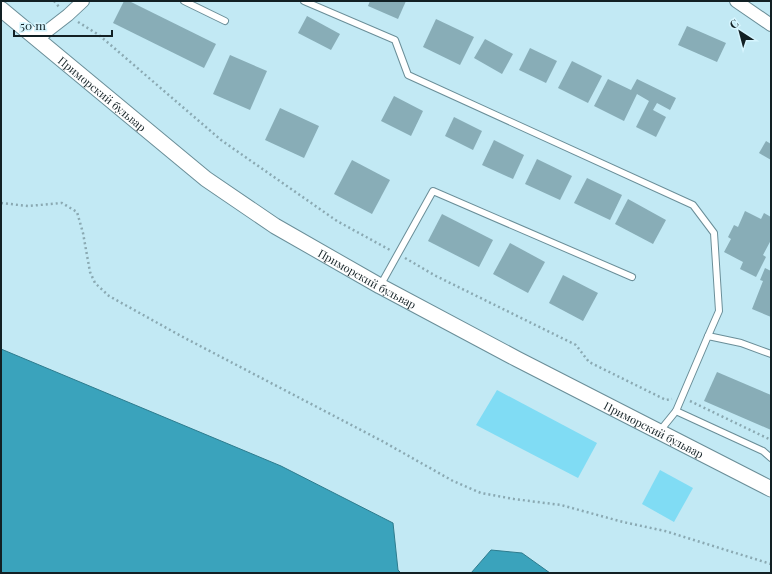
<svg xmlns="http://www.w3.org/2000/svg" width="772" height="574" font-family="'Playfair Display',serif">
<rect width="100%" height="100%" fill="#c2e9f4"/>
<!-- green -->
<g fill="#80dcf4">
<polygon points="497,390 597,443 578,478 476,425"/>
<polygon points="660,470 693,488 674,522 642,504"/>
</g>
<!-- water -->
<g fill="#3aa3bc" stroke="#2e7c8e">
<polygon points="1,349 281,466 393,523 398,570 401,573 1,573"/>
<polygon points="491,550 522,553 550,573 471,573"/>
</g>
<!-- building -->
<g fill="#88adb7">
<polygon points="124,1 129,1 216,44 204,68 113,23"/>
<polygon points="370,1 406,1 398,19 368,6"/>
<polygon points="307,16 340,34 331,50 298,33"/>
<polygon points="436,19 474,37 460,65 423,47"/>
<polygon points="687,26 726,43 717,62 678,45"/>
<polygon points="485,39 513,54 502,74 474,58"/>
<polygon points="530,48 557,61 546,83 519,70"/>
<polygon points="230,55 267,71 250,110 213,94"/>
<polygon points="572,61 602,76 588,103 558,88"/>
<polygon points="608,79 631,90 637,79 676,98 670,110 657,103 653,110 666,117 656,137 636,127 649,101 637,94 624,121 594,106"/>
<polygon points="394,96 423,111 411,136 381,121"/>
<polygon points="280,108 319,126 304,158 265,140"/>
<polygon points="454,117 482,131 473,150 445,136"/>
<polygon points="494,140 524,155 513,179 482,165"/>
<polygon points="766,141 771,144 771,160 759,153"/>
<polygon points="537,159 572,176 560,200 525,184"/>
<polygon points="352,160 390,180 372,214 334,194"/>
<polygon points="587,178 622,195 610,220 574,203"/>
<polygon points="628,199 666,220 653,244 615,224"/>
<polygon points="745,211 761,219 764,213 771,217 771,240 763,255 766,257 756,277 740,269 743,262 724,252 731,239 728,237 734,225 738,227"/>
<polygon points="442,214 493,240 479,267 428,241"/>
<polygon points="510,243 545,262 528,293 493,274"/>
<polygon points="765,268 771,271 771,317 752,309 763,281 760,280"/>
<polygon points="563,275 598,293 583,321 549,303"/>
<polygon points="717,372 771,395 771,430 704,401"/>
</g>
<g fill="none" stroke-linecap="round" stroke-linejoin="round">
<defs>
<g id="service">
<polyline points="184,1 225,21"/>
<polyline points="304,1 395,40 408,75 693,205 714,233 719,311 708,336"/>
<polyline points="380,286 433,191 632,277"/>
<polyline points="676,411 708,336 741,343 771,354"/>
<polyline points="659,432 676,411 763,451 771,458"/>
</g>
<g id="minor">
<polyline points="736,1 771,25"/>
<polyline points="37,39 68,15 83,1"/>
</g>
<g id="tertiary">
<path id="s1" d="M 1,9 L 206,179 L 275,226 L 380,286 L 517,359 L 771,489"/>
</g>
</defs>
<!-- service casing -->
<use href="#service" stroke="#6a8e98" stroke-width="8"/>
<!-- minor casing -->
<use href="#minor" stroke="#6a8e98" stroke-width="14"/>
<!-- tertiary casing -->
<use href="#tertiary" stroke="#6a8e98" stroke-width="17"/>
<!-- path -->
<g stroke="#8aa9b2" stroke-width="2.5" stroke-dasharray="2 3" stroke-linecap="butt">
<polyline points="54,1 60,8"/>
<polyline points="78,22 99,35 221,140 337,221 390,250"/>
<polyline points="1,203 28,206 62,203 77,212 83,233 90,272 95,283 109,296 181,336 382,441 453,481 481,493 514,499 561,505 623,522 665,531 771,564"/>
<polyline points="405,258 436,276 576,345 589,362 666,400 672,399"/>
<polyline points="690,401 771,440"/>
</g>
<!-- service -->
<use href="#service" stroke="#fff" stroke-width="6"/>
<!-- minor -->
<use href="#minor" stroke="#fff" stroke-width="12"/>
<!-- tertiary -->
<use href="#tertiary" stroke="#fff" stroke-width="15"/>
</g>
<g text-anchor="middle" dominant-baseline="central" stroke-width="3" stroke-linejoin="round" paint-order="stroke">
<!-- street labels -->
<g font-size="11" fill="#122024" stroke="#d6f5fe">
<text stroke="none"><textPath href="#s1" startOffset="132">Приморский бульвар</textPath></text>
<text stroke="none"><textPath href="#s1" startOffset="456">Приморский бульвар</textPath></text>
<text stroke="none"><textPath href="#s1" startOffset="780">Приморский бульвар</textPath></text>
</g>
</g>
<!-- border -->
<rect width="772" height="574" fill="none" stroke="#122024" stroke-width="4"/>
<!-- north arrow -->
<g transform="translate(740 32) rotate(324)" stroke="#d6f5fe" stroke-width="3" paint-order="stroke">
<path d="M0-3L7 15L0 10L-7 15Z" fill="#122024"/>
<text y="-6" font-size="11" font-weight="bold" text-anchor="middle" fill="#122024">С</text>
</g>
<!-- scale -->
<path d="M14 30v6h98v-6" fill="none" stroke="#122024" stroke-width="2"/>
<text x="20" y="30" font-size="12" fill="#122024" stroke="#d6f5fe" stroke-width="3" paint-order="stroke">50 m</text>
</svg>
